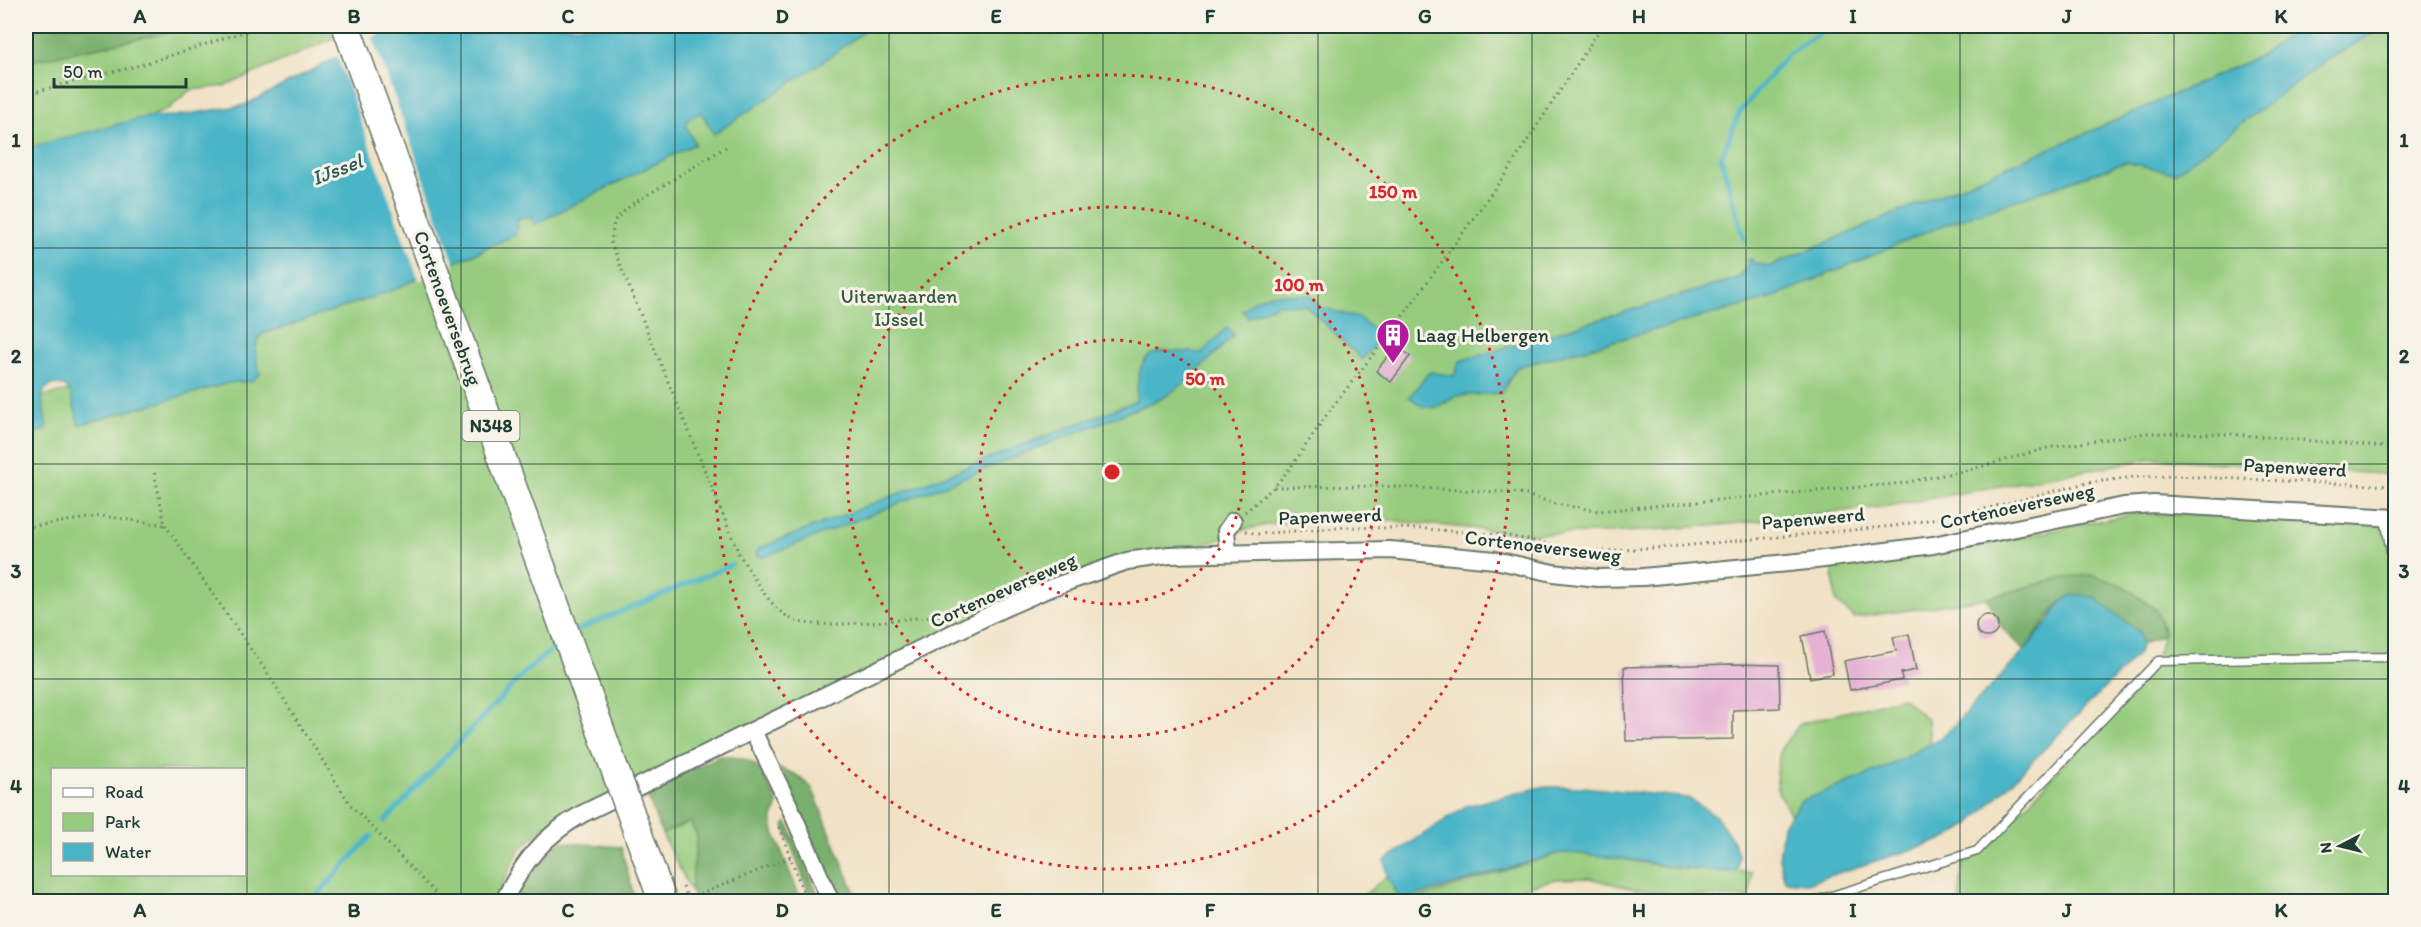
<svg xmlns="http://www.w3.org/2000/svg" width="2421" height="927" font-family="Itim,sans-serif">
<rect width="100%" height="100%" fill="#f7f3e8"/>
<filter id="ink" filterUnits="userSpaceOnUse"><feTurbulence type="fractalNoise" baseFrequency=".0167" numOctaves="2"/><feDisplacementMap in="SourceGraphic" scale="12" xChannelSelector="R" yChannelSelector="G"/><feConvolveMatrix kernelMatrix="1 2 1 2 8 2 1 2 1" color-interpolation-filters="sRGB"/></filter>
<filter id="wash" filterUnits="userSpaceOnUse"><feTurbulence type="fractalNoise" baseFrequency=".008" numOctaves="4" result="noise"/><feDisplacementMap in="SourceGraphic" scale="24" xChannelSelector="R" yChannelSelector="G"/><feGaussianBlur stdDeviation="1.35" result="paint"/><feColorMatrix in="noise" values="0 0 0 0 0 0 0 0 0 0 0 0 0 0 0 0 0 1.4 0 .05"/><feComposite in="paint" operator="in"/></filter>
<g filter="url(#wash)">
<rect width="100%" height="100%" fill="#f1e2c6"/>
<!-- green -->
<g fill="#97cc7e" stroke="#5b8459" stroke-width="1.5" fill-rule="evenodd">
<polygon points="26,26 330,26 334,38 225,86 190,90 168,109 26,173"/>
<path d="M 809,26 L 2300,26 L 2262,55 L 2087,133 L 1768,267 L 1753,263 L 1752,259 L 1747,260 L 1748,264 L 1739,278 L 1460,361 L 1454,376 L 1430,372 L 1409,397 L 1446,403 L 1455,396 L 1501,393 L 1517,367 L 1769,299 L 1941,226 L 2126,162 L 2175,172 L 2327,60 L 2385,26 L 2395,26 L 2395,475 L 2154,458 L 1889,506 L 1721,525 L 1609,533 L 1528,534 L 1364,518 L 1306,520 L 1271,524 L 1238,531 L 1210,543 L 1132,557 L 643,776 L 549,824 L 520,849 L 494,901 L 26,901 L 26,400 L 255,351 L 260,335 L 482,251 L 520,216 ZM 52,770 L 244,770 L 244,874 L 52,874 Z"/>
<path d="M 2137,513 L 2395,522 L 2395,901 L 1959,901 L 1963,862 L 1979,856 L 2153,668 C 2164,633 2172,622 2139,597 C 2083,557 2044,586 1986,598 C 1942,606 1898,611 1854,618 L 1836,602 L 1832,564 L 1943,553 Z"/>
<polygon points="1902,697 1928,720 1930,746 1885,768 1801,801 1791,815 1778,792 1776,772 1781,748 1800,724"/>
<polygon points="690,822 697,835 691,891 662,834"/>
<polygon points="1560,853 1586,853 1680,869 1752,872 1750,898 1679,895 1629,888 1589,878 1556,879 1472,901 1407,902"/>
<polygon points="1387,876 1400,901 1356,902"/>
</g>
<!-- forest -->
<g fill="#79b06d" stroke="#4c7650" stroke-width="1.5">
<polygon points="26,26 192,26 181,30 26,62"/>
<polygon points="2092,575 2124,586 2157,611 2164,635 2142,644 2139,632 2060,602 2024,651 2003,629 1987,598 2064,577"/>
<path d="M 720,756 C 762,757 760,771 778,804 L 772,820 L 774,832 L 801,901 L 695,901 L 691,891 L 697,835 L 690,822 L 662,834 L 645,790 Z"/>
<polygon points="779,768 795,774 812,788 858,901 839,901"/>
<polygon points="787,822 821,901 812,901 784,826"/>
<polygon points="560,842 621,847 635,901 513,902 531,869"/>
</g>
<!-- water -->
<g fill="#4ab5c7" stroke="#34797e" stroke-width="1.5">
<path d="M 397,26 L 859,26 L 863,32 L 818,65 L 714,134 L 703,115 L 699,113 L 688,119 L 686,126 L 695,144 L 535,224 L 530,217 L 518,218 L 515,235 L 386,293 L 260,335 C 252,347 257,361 260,374 L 252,381 L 229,383 L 79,425 L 71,394 L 66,387 L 54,384 L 45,389 L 42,398 L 47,429 L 26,437 L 26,148 L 146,117 L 176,116 L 245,105 Z"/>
<polygon points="2300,26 2385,26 2327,60 2175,173 2126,162 1941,226 1769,299 1517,367 1501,393 1455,396 1435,408 1422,406 1409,397 1430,372 1454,376 1460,361 1739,278 1748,264 1747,260 1752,259 1753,263 1769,267 2087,133 2262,55"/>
<polygon points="1272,294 1309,295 1320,307 1358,318 1382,335 1362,360 1305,305 1278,304 1248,317 1242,311 1255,300"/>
<path d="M 1227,327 L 1234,335 L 1190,379 L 1163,398 L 762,558 L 756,555 L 759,548 L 1136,401 C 1139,344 1152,350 1202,353 Z"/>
<polygon points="2082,595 2094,597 2139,632 2142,644 2137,655 1970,824 1948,838 1807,883 1785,881 1779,859 1783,825 1801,801 1885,768 1943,737 2019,657 2049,621 2061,602 2070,596"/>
<path d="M 1541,787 L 1584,787 L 1688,798 L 1717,817 L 1730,836 L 1739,855 L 1738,868 L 1734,872 C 1675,871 1618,854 1560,853 L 1400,901 L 1387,876 L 1385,860 L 1466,806 Z"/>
</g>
<!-- pier -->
<polygon fill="#f1e2c6" points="372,35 455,265 419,281 336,53"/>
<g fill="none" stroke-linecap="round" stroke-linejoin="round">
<!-- stream -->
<g stroke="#4ab5c7" stroke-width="5">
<polyline points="1744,240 1721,158 1739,113 1787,55 1829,26"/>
<polyline points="573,632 731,565"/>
<polyline points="385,821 525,672 561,642"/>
<polyline points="311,902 371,836"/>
</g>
</g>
<g id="blocks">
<!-- building -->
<g fill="#e5b1d4">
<polygon points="1397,345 1410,356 1391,382 1376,371"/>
<circle cx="1987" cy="626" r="11"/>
<polygon points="1825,631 1833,674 1810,678 1802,636"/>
<polygon points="1909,634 1916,670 1901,673 1902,680 1850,690 1844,661 1896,651 1893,637"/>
<polygon points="1732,664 1779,665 1780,708 1733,710 1733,739 1626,741 1624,667"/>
</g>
</g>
</g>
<g filter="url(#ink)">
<use href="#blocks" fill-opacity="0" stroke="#687767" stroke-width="1.5"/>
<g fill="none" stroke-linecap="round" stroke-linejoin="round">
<defs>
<g id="service">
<polyline points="2385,518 2396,581"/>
<polyline points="1812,902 1977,851 2158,661 2388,657 2396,651"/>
</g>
<g id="minor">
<polyline points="1228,552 1226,531 1233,521"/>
<polyline points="754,733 788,803 831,902"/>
<path d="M 503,902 C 524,861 542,837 582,814 L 1002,609 L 1050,588 L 1127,561 L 1169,555 L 1390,550 L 1495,560 L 1553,573 L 1598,578 L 1643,577 L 1808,561 L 1933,545 L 2124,506 L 2154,504 L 2396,518"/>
</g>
<polyline id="primary" points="636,828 663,902"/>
</defs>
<!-- service casing -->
<use href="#service" stroke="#687767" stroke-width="11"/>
<!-- minor casing -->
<use href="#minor" stroke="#687767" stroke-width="20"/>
<!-- primary casing -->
<use href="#primary" stroke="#687767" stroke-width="30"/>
<!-- path -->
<g stroke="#687767" stroke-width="3" stroke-dasharray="1.5 4.5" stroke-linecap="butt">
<polyline points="26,94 144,64 262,26"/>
<path d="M 726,147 L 631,205 L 614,221 L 611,243 L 739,554 C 753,576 768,606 791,619 C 812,632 918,617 948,615"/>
<polyline points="1274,487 1379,486 1520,493 1556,504 1599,511 1903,483 1973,469 2047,448 2146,433 2230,434 2396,448"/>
<polyline points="1245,512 1274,487 1291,467 1330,410 1397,324 1511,166 1602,26"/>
<polyline points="165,525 268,674 350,804 435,893 435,902"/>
<polyline points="26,527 103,516 165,525 154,471"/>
<polyline points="1246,531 1257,534 1348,527 1426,529 1503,535 1587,551 1604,551 1670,547 1895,526 1980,510 2087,483 2135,477 2174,476 2396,486"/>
<polyline points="779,827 807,902"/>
<polyline points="683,887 690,902"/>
<polyline points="689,899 791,857"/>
</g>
<!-- service -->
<use href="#service" stroke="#fff" stroke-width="8"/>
<!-- minor -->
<use href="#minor" stroke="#fff" stroke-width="16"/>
<!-- primary -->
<use href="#primary" stroke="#fff" stroke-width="27"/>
<defs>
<polyline id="primary-bridge" points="346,26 636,828"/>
</defs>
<!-- primary-bridge casing -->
<use href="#primary-bridge" stroke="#687767" stroke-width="30" stroke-linecap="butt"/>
<!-- primary-bridge -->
<use href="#primary-bridge" stroke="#fff" stroke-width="27"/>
</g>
</g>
<!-- grid -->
<path fill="none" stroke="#1f3d34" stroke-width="1.5" stroke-opacity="0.55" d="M 247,26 L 247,902M 461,26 L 461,902M 675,26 L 675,902M 889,26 L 889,902M 1103,26 L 1103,902M 1318,26 L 1318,902M 1532,26 L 1532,902M 1746,26 L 1746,902M 1960,26 L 1960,902M 2174,26 L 2174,902M 26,248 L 2396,248M 26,464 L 2396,464M 26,679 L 2396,679"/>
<!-- distance rings -->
<g fill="none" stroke="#d62828" stroke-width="3" stroke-dasharray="3 6">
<circle cx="1112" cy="472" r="132"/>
<circle cx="1112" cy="472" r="265"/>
<circle cx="1112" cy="472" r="397"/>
</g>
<!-- icons -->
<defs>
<symbol id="building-pin" viewBox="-11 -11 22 30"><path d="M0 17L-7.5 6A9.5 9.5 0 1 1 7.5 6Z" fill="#b5179e" stroke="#f7f3e8"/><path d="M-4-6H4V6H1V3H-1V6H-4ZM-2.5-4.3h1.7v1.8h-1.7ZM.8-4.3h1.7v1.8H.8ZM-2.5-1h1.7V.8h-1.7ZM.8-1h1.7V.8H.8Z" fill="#fff"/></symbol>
</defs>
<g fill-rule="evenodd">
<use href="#building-pin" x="1374" y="316" width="38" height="52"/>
</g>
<g text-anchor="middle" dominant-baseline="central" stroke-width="6" stroke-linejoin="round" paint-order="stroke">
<!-- shield labels -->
<rect fill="#f7f3e8" stroke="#60746a" stroke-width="1.5" x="462.5" y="411" width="57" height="30" rx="4.5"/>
<g font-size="18" font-weight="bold" fill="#1f3d34">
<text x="491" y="426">N348</text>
</g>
<!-- park labels -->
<g font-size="20" fill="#375a43" stroke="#f7f3e8">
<text x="899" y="296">Uiterwaarden<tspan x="899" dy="23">IJssel</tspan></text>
</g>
<!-- street labels -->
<g font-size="20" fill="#1f3d34" stroke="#f7f3e8">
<text transform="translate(448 308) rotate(70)">Cortenoeversebrug</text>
<text transform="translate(2295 467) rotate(3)">Papenweerd</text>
<text transform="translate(2017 506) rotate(-12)">Cortenoeverseweg</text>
<text transform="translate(1330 516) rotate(-2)">Papenweerd</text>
<text transform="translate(1813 518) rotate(-5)">Papenweerd</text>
<text transform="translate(1543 546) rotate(7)">Cortenoeverseweg</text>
<text transform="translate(1003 590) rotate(-24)">Cortenoeverseweg</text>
</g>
<!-- poi labels -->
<g font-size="20" fill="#1f3d34" stroke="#f7f3e8" text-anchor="start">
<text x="1416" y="335">Laag Helbergen</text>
</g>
<!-- water labels -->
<g font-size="21" font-style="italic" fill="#2a5b59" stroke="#f7f3e8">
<text transform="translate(337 169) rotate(-21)">IJssel</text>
</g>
</g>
<circle cx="1112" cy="472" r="9" fill="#d62828" stroke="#f7f3e8" stroke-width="3"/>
<g font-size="18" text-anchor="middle" font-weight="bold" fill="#d62828" stroke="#f7f3e8" stroke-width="6" stroke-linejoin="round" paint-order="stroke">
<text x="1393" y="198">150 m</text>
<text x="1299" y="291">100 m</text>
<text x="1205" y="385">50 m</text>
</g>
<!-- margin -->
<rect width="2421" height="927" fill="none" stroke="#f7f3e8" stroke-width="66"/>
<!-- legend -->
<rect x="51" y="768" width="195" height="108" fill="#f7f3e8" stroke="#a1aaa0" stroke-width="1.5"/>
<rect x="63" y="788" width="30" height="9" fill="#ffffff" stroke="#a1aaa0" stroke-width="1.5"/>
<text x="105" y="798" font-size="18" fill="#1f3d34">Road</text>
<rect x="63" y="813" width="30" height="18" fill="#97cc7e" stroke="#a1aaa0" stroke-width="1.5"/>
<text x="105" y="828" font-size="18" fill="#1f3d34">Park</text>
<rect x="63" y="843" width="30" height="18" fill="#4ab5c7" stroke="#a1aaa0" stroke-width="1.5"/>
<text x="105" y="858" font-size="18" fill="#1f3d34">Water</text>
<!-- north arrow -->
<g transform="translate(2340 846) rotate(263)" stroke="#f7f3e8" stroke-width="4.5" paint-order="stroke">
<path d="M0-4.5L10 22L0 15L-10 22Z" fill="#1f3d34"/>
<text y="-9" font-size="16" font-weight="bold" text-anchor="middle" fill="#1f3d34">N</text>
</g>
<!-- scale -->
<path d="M54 78v9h132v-9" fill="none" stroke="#1f3d34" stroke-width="3"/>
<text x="63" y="78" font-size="18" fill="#1f3d34" stroke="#f7f3e8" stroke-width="4.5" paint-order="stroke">50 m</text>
<rect x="33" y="33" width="2355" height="861" fill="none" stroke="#1f3d34" stroke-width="2"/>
<g font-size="20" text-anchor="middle" font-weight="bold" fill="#1f3d34">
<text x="140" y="23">A</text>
<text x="354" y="23">B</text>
<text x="568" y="23">C</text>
<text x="782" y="23">D</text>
<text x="996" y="23">E</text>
<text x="1210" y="23">F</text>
<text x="1425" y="23">G</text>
<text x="1639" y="23">H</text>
<text x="1853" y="23">I</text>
<text x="2067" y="23">J</text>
<text x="2281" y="23">K</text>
<text x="16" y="147">1</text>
<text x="2404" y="147">1</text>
<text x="16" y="363">2</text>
<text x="2404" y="363">2</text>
<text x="16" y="578">3</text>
<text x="2404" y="578">3</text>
<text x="16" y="793">4</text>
<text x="2404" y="793">4</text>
<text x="140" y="917">A</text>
<text x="354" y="917">B</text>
<text x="568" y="917">C</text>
<text x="782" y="917">D</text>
<text x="996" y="917">E</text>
<text x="1210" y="917">F</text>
<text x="1425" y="917">G</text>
<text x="1639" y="917">H</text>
<text x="1853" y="917">I</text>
<text x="2067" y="917">J</text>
<text x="2281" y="917">K</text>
</g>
</svg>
